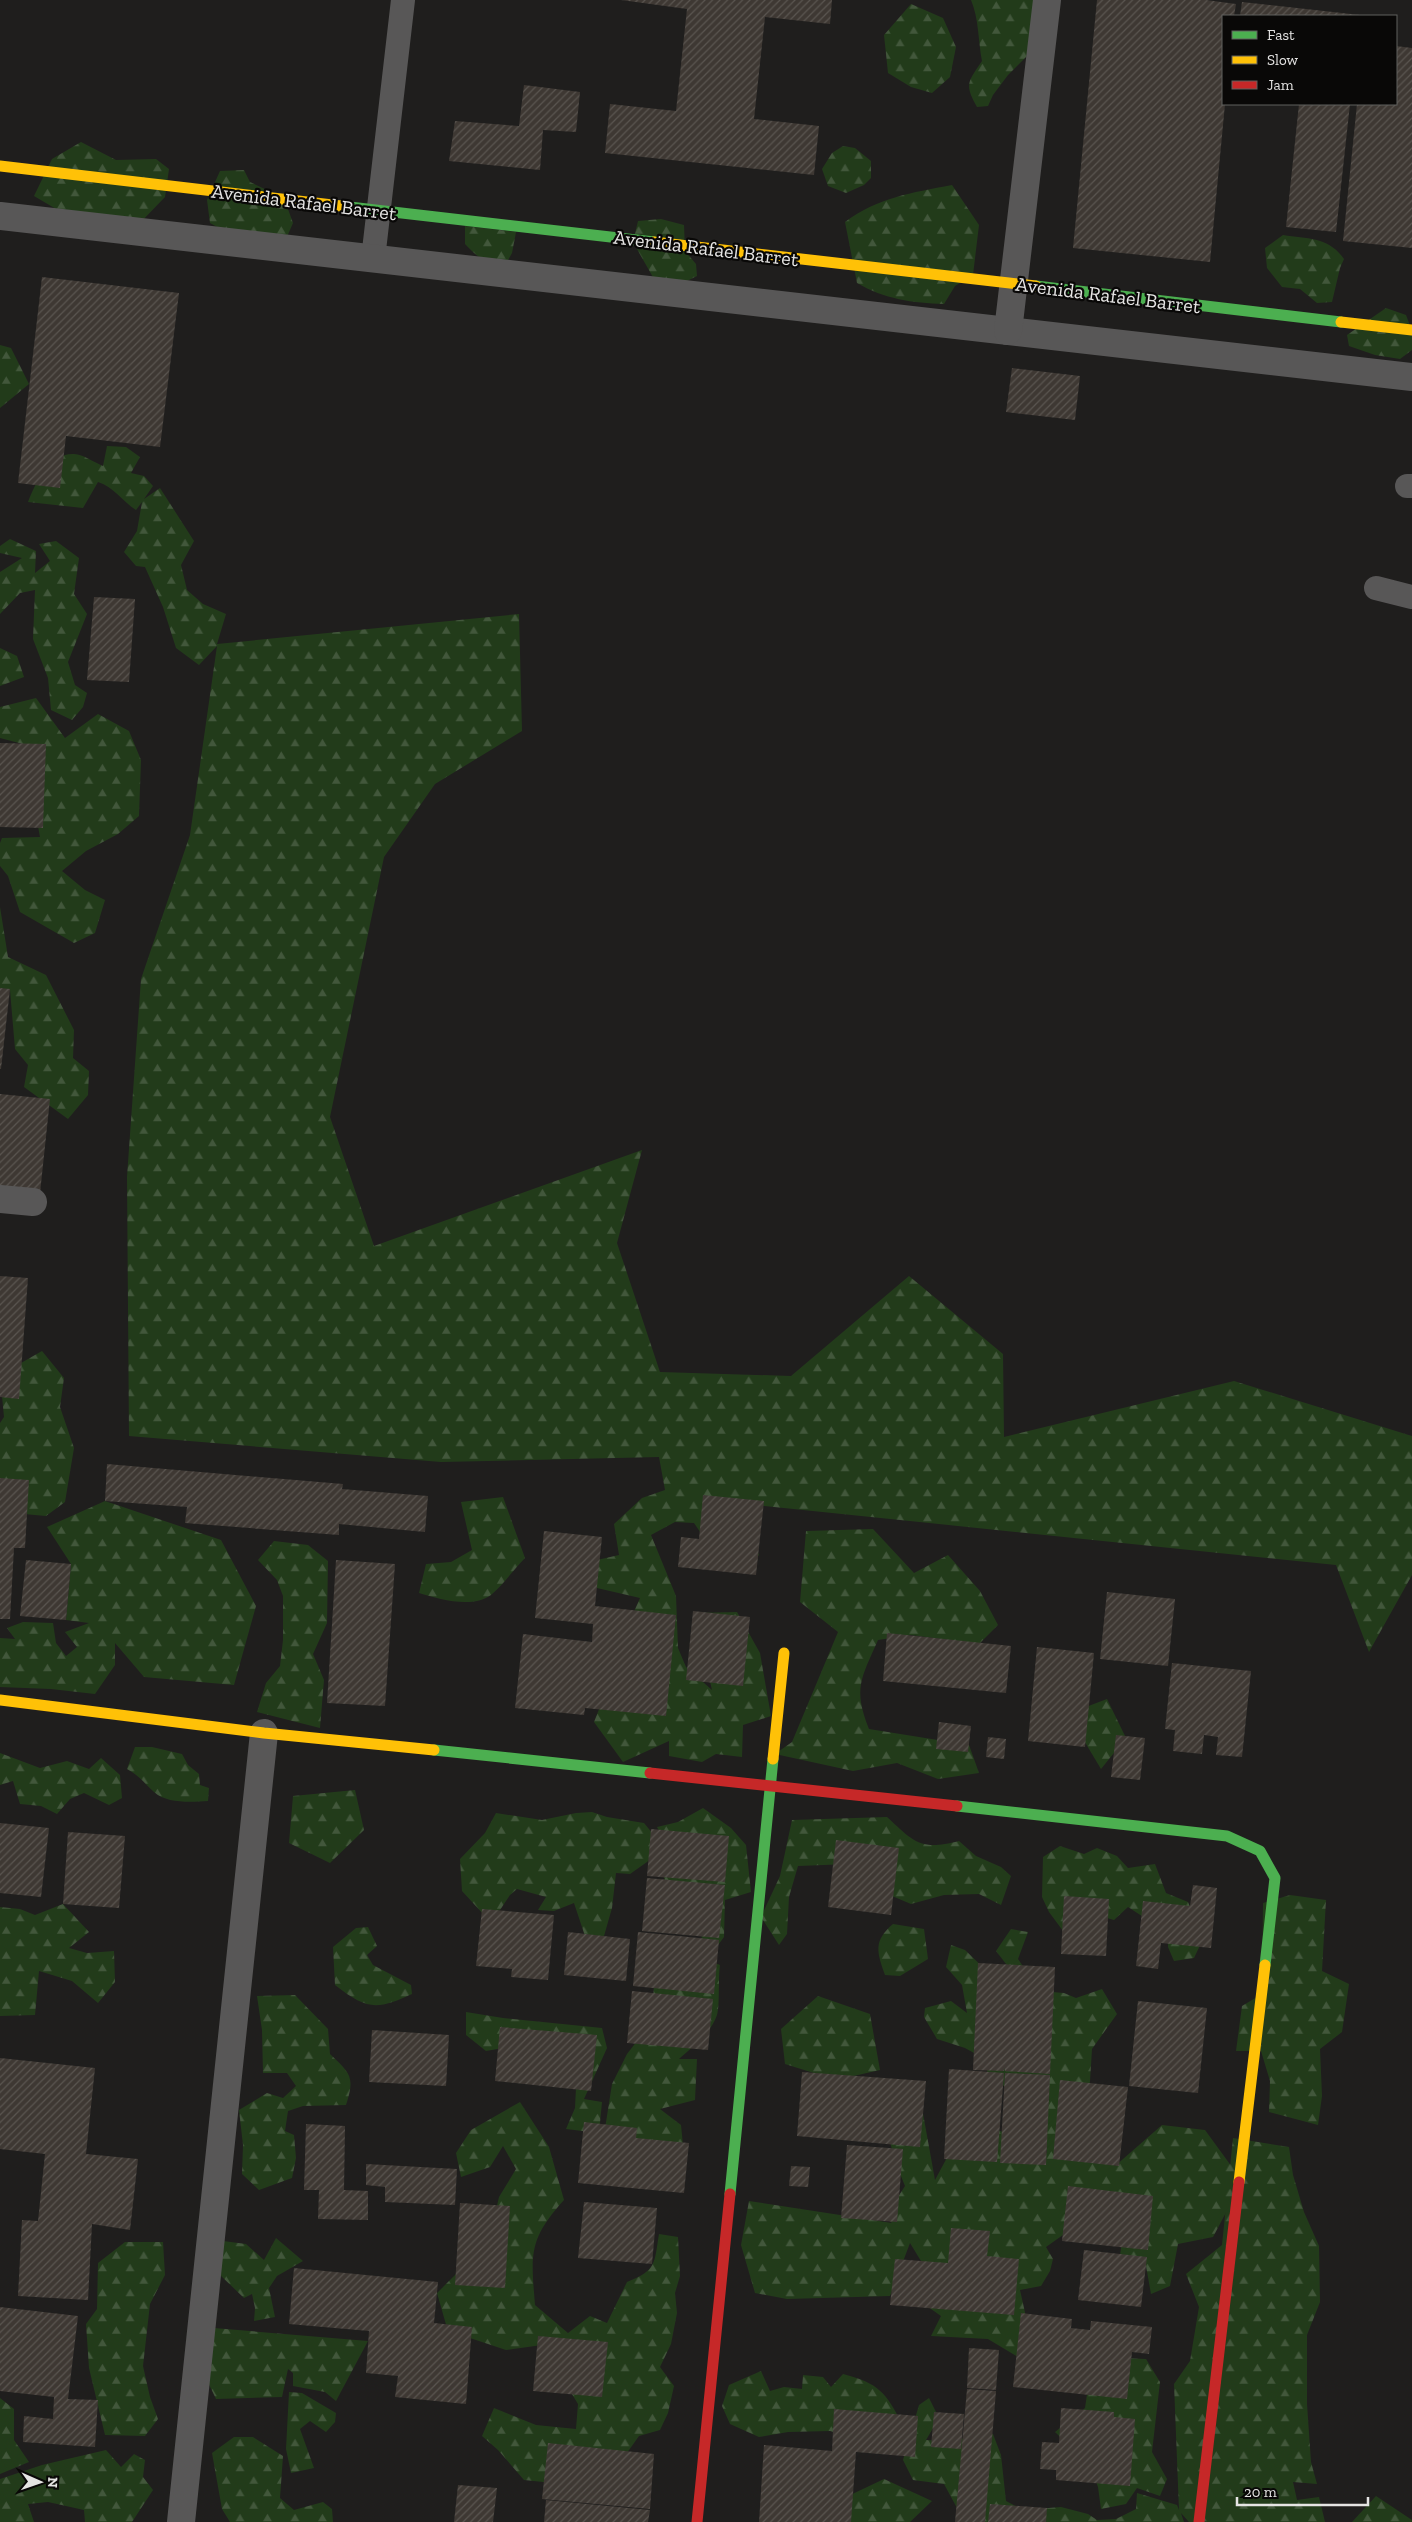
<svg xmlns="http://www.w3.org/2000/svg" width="1412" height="2522" font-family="'Zilla Slab',serif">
<defs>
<pattern id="forest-firs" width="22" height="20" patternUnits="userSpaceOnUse" patternTransform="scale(1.25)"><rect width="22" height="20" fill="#223b1a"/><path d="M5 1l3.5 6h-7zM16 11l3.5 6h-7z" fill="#42573b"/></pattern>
<pattern id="building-hatch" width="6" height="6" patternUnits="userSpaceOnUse" patternTransform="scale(1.25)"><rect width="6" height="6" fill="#3e3833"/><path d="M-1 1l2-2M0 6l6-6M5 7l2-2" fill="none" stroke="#5a5550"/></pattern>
</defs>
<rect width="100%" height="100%" fill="#1f1e1d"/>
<!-- forest -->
<g fill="url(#forest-firs)">
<path d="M 971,0 L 1038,0 L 1027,56 L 1008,75 L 993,95 L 988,106 L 977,107 C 964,84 968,82 982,61 C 978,40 979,19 971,0 Z"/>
<polygon points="911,4 943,18 956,47 950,77 932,93 911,87 888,73 884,35"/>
<polygon points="81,142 116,160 156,159 169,169 165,197 137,226 68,216 34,196 52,159"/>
<polygon points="843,146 855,148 871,161 871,178 864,185 846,193 828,186 822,169 832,153"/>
<polygon points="244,170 250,182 284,198 293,223 286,239 228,233 210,223 207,200 220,171"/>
<path d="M 952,185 L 979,225 L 973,275 L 955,286 L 944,304 C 913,303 884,299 857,283 L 845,222 C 879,197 911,193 952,185 Z"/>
<polygon points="661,219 684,225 685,251 696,264 697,276 687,281 654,279 633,242 638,221"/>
<path d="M 465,226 L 516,232 L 512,253 L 506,264 C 485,262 480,260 465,244 Z"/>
<path d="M 1283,235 C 1308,239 1329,237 1344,259 L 1340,268 L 1332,302 L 1317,303 L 1300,289 L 1282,287 L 1267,268 L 1265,248 Z"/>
<polygon points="1386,308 1406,315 1412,331 1412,350 1400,359 1375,355 1349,346 1347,335"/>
<polygon points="0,345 11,348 29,384 0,408"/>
<path d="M 107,446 L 126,447 L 140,457 L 131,473 L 144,476 L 153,486 L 144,499 L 160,488 L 194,541 L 181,565 L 187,590 L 203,604 L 226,614 L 217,644 L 519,614 L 522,731 L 435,784 L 384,857 L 330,1117 L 374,1246 L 642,1150 L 617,1243 L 660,1372 L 791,1376 L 909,1276 L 1003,1354 L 1004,1437 L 1234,1381 L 1412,1436 L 1412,1575 L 1369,1652 L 1336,1565 L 745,1504 L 747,1527 L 759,1555 L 741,1573 L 715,1554 L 694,1523 L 675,1522 L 651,1535 L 676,1596 L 678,1648 L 686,1667 L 712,1690 L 694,1613 L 737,1612 L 760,1653 L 771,1716 L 743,1725 L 742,1757 L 716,1754 L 702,1762 L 669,1756 L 669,1741 L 623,1762 L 594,1722 C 611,1681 621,1638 640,1598 L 597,1588 L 597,1560 L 619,1555 L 614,1524 L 642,1498 L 665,1490 L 659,1457 L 441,1462 L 129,1436 L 127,1177 L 141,979 L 190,835 L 217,646 L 199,665 L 176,648 L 163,607 L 145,567 L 136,566 L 124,552 L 137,531 L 142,502 L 136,510 C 122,501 114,487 98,482 L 83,508 L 28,502 C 36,482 49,453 74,454 C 83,454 95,463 103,466 Z"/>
<polygon points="10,539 36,551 35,573 50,561 39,544 56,541 79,558 74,594 87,614 68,662 75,685 87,693 83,707 72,720 51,710 48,678 33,639 35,590 20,593 0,614 0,572 22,558 0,553 0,546"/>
<polygon points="0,648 17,656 24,677 0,686"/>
<polygon points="36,698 65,738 98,714 129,731 141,760 139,816 118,834 86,851 62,871 85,890 105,900 95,933 74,943 20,912 8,876 0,866 0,843 2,838 40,837 23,744 0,738 0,707"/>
<polygon points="0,907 8,957 46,975 74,1030 73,1058 89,1071 88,1095 68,1119 24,1087 28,1065 15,1049 10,990 0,988"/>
<polygon points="42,1351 64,1378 60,1407 74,1448 65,1502 46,1516 13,1513 0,1491 0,1423 4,1417 0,1375"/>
<path d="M 503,1497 L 525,1558 C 514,1569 503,1585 491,1595 C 472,1609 439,1599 419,1593 L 426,1564 L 451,1562 L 472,1550 L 461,1502 Z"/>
<polygon points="105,1501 221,1540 256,1606 234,1685 144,1677 115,1643 115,1665 95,1694 51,1689 0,1687 0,1638 15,1639 7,1628 23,1622 53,1623 56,1643 66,1656 77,1647 65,1632 89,1623 66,1620 71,1564 47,1527"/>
<path d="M 873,1529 L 914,1573 L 948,1555 L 980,1591 L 998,1625 L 979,1644 L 911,1635 L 878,1640 C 861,1679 853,1688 869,1729 L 969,1745 L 979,1773 L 938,1779 L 897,1763 L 853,1771 L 775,1754 L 792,1742 L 838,1632 L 800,1602 L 806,1531 Z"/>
<polygon points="274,1541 308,1545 328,1561 327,1623 313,1654 324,1680 320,1728 257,1712 266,1683 280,1666 283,1640 283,1596 277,1580 258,1560"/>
<polygon points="1107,1699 1126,1738 1101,1769 1083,1739 1078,1710"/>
<path d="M 135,1747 L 152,1747 L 182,1754 L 188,1765 L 199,1774 L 200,1785 L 209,1788 L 208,1801 C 192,1802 167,1804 154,1792 C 144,1783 140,1776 127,1769 Z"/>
<polygon points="0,1753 40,1768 67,1761 89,1769 101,1758 120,1775 122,1798 109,1805 84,1793 70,1799 57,1814 41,1806 20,1804 13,1781 0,1785"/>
<polygon points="355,1790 364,1830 330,1863 289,1843 293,1796"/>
<path d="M 703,1808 L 731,1828 L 746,1845 L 751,1892 L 725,1900 L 724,1937 L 707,1960 L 720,1965 C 718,1979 720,2005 717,2015 C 711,2033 692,2047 679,2059 L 697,2059 L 695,2100 L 660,2109 L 681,2125 L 685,2166 L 604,2135 L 612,2084 L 627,2054 L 648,2027 L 653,2003 L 655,1965 L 703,1945 L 696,1903 L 666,1884 L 660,1865 L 668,1849 L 657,1827 L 678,1822 Z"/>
<polygon points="592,1812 607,1817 644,1823 663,1846 647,1862 630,1874 616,1873 612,1908 604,1936 587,1942 574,1903 554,1911 538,1910 546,1897 517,1889 510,1895 500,1910 485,1916 462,1891 460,1859 485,1833 496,1813 542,1820 576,1813"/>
<path d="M 887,1817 C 914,1842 920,1851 959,1841 L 976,1856 L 1001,1867 L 1011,1876 L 1001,1905 L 979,1894 L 944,1895 L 911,1904 L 873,1888 L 849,1864 L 798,1866 L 789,1897 L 787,1934 L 779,1945 L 761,1917 L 780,1876 L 792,1820 Z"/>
<polygon points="1060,1846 1084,1854 1097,1848 1117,1856 1128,1868 1155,1864 1166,1893 1188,1902 1203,1939 1194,1958 1174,1961 1168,1947 1168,1933 1128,1907 1114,1920 1093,1914 1069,1939 1049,1912 1042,1897 1043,1857"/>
<polygon points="1290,1895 1326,1900 1322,1971 1349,1984 1342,2032 1320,2049 1322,2096 1318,2125 1269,2112 1270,2081 1261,2051 1236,2051 1242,2006 1262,1994 1263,1903"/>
<polygon points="63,1904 89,1932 69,1948 87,1953 114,1951 115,1982 98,2003 72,1981 39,1971 35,2015 0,2016 0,1907 20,1909 35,1915"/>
<path d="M 893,1924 L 924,1929 L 928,1959 L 900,1976 L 885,1975 C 877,1952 873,1941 893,1924 Z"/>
<path d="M 368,1927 L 377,1946 L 367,1955 L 373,1965 L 411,1985 L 412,1994 C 376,2011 366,2009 335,1985 L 333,1947 L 356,1928 Z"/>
<polygon points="1011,1929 1028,1932 1018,1959 1040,1991 1064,1993 1076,1998 1102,1989 1117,2014 1092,2049 1089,2097 1081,2127 1115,2166 1162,2125 1205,2130 1232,2167 1230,2205 1213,2237 1178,2244 1170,2286 1151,2294 1146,2266 1119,2262 1126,2215 1070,2230 1046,2247 1053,2259 1050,2271 1041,2286 1020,2290 1026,2317 1018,2357 988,2339 931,2336 941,2316 914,2297 921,2261 910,2243 890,2296 787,2299 755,2293 741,2245 749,2201 892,2223 885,2217 905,2186 894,2159 887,2128 922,2108 935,2180 950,2152 985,2125 1023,2140 1047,2153 1044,2127 1025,2084 990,2087 985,2059 965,2048 937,2039 924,2017 925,2008 951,2001 967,2013 962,1985 946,1967 951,1945 965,1950 993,1977 1017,1978 996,1951"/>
<path d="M 295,1995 L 328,2029 L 330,2054 C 351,2074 355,2077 346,2105 L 303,2106 L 288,2111 L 285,2131 L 294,2135 L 296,2158 L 292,2178 L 259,2190 L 242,2174 L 243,2145 L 239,2110 L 267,2093 L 283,2098 L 296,2086 L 287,2073 L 263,2073 L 262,2030 L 257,1996 Z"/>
<polygon points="818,1996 870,2014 880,2070 836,2080 785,2064 781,2029"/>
<polygon points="466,2012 503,2018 602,2028 607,2048 584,2099 602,2102 599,2133 566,2129 575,2108 576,2088 532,2043 486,2051 466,2035"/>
<path d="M 520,2102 L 549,2147 L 564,2200 C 528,2240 531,2254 535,2305 L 568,2333 L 590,2316 L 607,2323 L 627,2282 C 657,2270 654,2264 659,2234 L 678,2237 L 680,2276 L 675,2293 L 677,2313 L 671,2344 L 660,2367 L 674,2386 L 668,2413 L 660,2430 L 639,2436 L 602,2488 L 524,2480 L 498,2450 L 482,2436 L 494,2408 L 536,2425 L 576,2429 L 578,2404 L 542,2345 L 506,2350 L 467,2337 L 449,2335 L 437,2293 L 466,2264 L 493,2223 L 499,2197 L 516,2169 L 503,2146 L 490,2167 L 461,2177 L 456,2153 L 471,2130 Z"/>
<polygon points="1233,2138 1289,2147 1293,2175 1304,2212 1319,2246 1320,2302 1307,2335 1307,2404 1311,2462 1317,2484 1293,2482 1297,2500 1319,2497 1325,2522 1189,2522 1181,2513 1184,2522 978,2522 957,2508 944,2484 913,2480 903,2460 919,2405 929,2398 939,2418 926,2440 947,2441 993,2434 1001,2455 1006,2501 1023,2510 1061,2507 1088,2514 1097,2520 1116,2519 1136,2509 1137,2493 1177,2505 1179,2510 1174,2384 1190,2361 1199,2307 1186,2274 1222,2245"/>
<polygon points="276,2238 303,2261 277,2276 269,2288 275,2317 254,2321 255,2308 252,2294 244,2298 219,2274 223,2241 246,2244 264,2260"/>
<polygon points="125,2242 163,2242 165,2275 150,2304 143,2366 150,2397 158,2419 145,2436 105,2435 89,2368 86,2324 97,2309 98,2263"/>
<polygon points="214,2328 368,2341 336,2401 325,2392 293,2386 293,2373 288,2369 282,2397 216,2399 203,2372"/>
<polygon points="1121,2358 1146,2359 1160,2382 1152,2452 1167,2479 1160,2496 1137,2488 1126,2504 1101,2509 1098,2487 1090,2465 1055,2432 1085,2408 1089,2381"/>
<path d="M 761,2371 L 770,2391 L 784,2387 L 802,2389 L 803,2375 L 823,2377 L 831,2387 L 843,2374 C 878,2383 886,2392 902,2424 L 878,2445 L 830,2431 L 788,2432 L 759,2437 L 730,2424 L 722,2406 L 729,2385 Z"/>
<polygon points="289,2392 302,2393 336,2413 335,2422 326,2432 310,2421 300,2429 314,2468 291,2473 286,2449"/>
<polygon points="0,2398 14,2409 14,2440 29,2462 0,2474"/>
<polygon points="234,2437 253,2437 283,2456 280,2498 294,2510 323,2502 332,2509 333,2522 230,2522 222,2509 212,2453"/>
<polygon points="106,2450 121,2467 134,2454 145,2460 143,2477 153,2490 132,2522 85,2522 84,2510 48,2502 28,2504 34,2522 0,2522 0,2479 42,2465"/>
<polygon points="884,2479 932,2501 910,2522 841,2522 844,2498"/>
<polygon points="1376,2496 1412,2520 1412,2522 1352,2522"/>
</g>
<!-- building -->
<g fill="url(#building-hatch)">
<polygon points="621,0 832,0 830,24 765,17 754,119 819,126 814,175 605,153 610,104 676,111 687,9"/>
<polygon points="1097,0 1206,0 1236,4 1234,16 1223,16 1225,104 1210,262 1073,248"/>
<polygon points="1242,2 1360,15 1360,16 1240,16"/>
<polygon points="1396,46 1412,48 1412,248 1343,241 1357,104 1396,104"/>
<polygon points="524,85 580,92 576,132 543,130 540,170 449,161 455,121 519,126"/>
<polygon points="1299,104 1350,104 1336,232 1286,227"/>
<polygon points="42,277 179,293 160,447 66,436 60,488 18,483"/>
<polygon points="1012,368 1080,376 1075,420 1006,412"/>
<polygon points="94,597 135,599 129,682 87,680"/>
<polygon points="0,743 46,744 43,828 0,827"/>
<polygon points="0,988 10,989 1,1069 0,1069"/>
<polygon points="0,1094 50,1099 40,1193 0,1188"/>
<polygon points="0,1276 28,1278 19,1399 0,1397"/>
<polygon points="107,1464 343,1484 342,1489 428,1496 425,1532 339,1524 339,1535 185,1523 187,1507 105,1501"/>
<polygon points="0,1478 29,1480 25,1548 14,1548 10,1619 0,1619"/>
<polygon points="703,1495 764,1501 756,1575 678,1567 681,1537 699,1539"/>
<polygon points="544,1531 602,1537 595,1606 676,1615 666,1716 585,1708 584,1715 515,1708 523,1634 592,1642 593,1624 535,1618"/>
<polygon points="26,1560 71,1564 66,1620 20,1616"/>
<polygon points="336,1560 395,1564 385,1706 327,1703"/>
<polygon points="1107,1592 1175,1599 1168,1666 1100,1659"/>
<polygon points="693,1611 750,1617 743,1686 686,1680"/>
<polygon points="887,1633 1011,1646 1006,1693 883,1681"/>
<polygon points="1037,1647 1094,1653 1085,1747 1028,1741"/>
<polygon points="1172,1663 1251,1671 1242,1757 1216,1755 1218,1737 1204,1735 1202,1754 1173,1751 1175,1730 1165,1729"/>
<polygon points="939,1722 971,1726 968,1752 936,1749"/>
<polygon points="1116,1735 1145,1738 1140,1780 1111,1777"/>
<polygon points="988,1737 1006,1739 1004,1759 986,1757"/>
<polygon points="0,1823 49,1828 41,1897 0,1893"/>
<polygon points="651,1829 729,1836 725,1882 647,1876"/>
<polygon points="68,1832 125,1836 119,1908 63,1904"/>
<polygon points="836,1840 899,1848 891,1915 828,1907"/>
<polygon points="647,1878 725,1885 719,1938 642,1931"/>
<polygon points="1193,1885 1217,1888 1211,1948 1161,1943 1158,1969 1136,1966 1143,1901 1190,1906"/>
<polygon points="1064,1896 1109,1899 1106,1956 1061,1954"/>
<polygon points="482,1909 554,1915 548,1980 511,1977 512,1969 476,1966"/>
<polygon points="568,1932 630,1939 626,1981 564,1975"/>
<polygon points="638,1932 719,1940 714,1994 633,1986"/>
<polygon points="978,1963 1055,1967 1050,2074 1005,2071 1004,2068 1004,2071 973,2070"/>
<polygon points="632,1991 713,1999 708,2050 627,2043"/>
<polygon points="1138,2001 1207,2008 1198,2093 1129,2086"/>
<polygon points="500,2027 597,2035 591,2091 495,2081"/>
<polygon points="372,2030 449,2035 446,2086 369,2082"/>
<polygon points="0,2058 95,2068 86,2154 138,2159 130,2230 92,2224 88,2300 18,2296 22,2220 38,2221 45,2154 0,2149"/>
<polygon points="949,2069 1004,2073 997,2162 944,2159"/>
<polygon points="802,2072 926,2081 920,2147 797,2136"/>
<polygon points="1005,2073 1050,2075 1046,2165 1000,2163"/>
<polygon points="1060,2080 1128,2087 1119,2166 1053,2159"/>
<polygon points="584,2122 637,2128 636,2138 689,2143 684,2193 578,2183"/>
<polygon points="306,2124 345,2126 344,2190 368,2191 368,2220 318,2219 319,2190 304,2190"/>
<polygon points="847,2145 903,2149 897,2222 841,2218"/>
<polygon points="366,2164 457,2169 455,2205 385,2202 385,2187 366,2185"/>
<polygon points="791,2166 810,2167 808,2187 789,2186"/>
<polygon points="1068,2186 1153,2196 1148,2250 1062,2241"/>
<polygon points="584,2202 657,2208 652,2264 578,2258"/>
<polygon points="460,2203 510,2206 505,2288 455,2285"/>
<polygon points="951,2228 990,2231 987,2256 1019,2259 1014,2315 890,2305 895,2259 948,2263"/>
<polygon points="1084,2250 1147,2257 1141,2307 1078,2300"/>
<polygon points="294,2268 438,2282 434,2323 472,2327 466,2404 395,2397 398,2376 366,2373 369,2331 289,2324"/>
<polygon points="0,2307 78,2316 68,2399 98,2400 95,2447 23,2442 24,2416 53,2419 54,2397 0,2391"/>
<polygon points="1021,2313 1072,2319 1071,2328 1090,2330 1091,2321 1152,2327 1149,2354 1132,2352 1127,2399 1013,2387"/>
<polygon points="538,2336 608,2342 602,2397 533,2391"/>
<polygon points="969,2348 999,2350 996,2390 967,2388"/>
<polygon points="967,2389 996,2391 985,2522 955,2522"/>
<polygon points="1061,2408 1114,2412 1114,2417 1135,2419 1130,2486 1056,2480 1056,2470 1040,2469 1042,2442 1059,2443"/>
<polygon points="834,2409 918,2416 915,2457 856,2452 851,2522 759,2522 764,2445 832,2451"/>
<polygon points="934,2412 964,2414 961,2449 931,2447"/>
<polygon points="548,2443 654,2454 650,2509 542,2499"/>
<polygon points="458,2485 497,2488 493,2522 454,2522"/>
<polygon points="546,2500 650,2510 648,2522 544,2522"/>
<polygon points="990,2504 1047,2508 1046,2522 988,2522"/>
</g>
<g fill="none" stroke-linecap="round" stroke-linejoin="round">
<!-- lane -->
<g stroke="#585757" stroke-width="24">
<polyline points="373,259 403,0"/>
<polyline points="1407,486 1412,486"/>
<polyline points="1376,588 1412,597"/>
</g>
<!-- street -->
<g stroke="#585757" stroke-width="28">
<polyline points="0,216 1412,377"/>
<polyline points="1008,331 1047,0"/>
<polyline points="0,1199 33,1202"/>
<polyline points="181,2522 264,1733"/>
</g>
<!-- fast -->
<g stroke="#4caf50" stroke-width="11">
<polyline points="341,206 654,242"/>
<polyline points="1036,286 1341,322"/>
<polyline points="434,1750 650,1773"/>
<polyline points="957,1806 1227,1836 1260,1851 1275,1878 1265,1965"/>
<polyline points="730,2194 773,1759"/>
</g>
<!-- slow -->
<g stroke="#ffc107" stroke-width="11">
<polyline points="0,166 341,206"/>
<polyline points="654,242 1036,286"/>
<polyline points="1341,322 1412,330"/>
<polyline points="0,1700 264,1733 434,1750"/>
<polyline points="773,1759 784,1653"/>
<polyline points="1239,2182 1265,1965"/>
</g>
<!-- jam -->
<g stroke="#c62828" stroke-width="11">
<polyline points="650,1773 957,1806"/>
<polyline points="697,2522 730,2194"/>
<polyline points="1199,2522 1239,2182"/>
</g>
</g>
<g text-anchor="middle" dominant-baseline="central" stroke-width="4.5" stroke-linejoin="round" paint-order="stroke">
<!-- street labels -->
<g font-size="20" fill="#e5e4e3" stroke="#090807">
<text transform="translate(304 202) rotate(7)">Avenida Rafael Barret</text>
<text transform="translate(706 248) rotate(7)">Avenida Rafael Barret</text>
<text transform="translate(1108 295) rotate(7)">Avenida Rafael Barret</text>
</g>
</g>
<!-- legend -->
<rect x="1222" y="15" width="175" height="90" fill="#090807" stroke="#61605f"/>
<rect x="1232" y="31" width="25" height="8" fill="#4caf50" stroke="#61605f"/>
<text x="1267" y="40" font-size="15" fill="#e5e4e3">Fast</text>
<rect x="1232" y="56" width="25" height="8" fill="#ffc107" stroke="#61605f"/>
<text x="1267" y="65" font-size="15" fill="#e5e4e3">Slow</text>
<rect x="1232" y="81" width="25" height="8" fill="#c62828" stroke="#61605f"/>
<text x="1267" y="90" font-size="15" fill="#e5e4e3">Jam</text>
<!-- north arrow -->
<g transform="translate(40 2482) rotate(92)" stroke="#090807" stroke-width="4" paint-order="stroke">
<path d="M0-4L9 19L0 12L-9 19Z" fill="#e5e4e3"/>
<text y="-8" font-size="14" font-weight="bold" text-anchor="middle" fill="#e5e4e3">N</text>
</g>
<!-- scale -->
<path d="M1237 2497v8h131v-8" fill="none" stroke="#e5e4e3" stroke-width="2.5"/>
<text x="1244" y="2497" font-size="15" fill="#e5e4e3" stroke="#090807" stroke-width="4" paint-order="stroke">20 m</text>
</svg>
